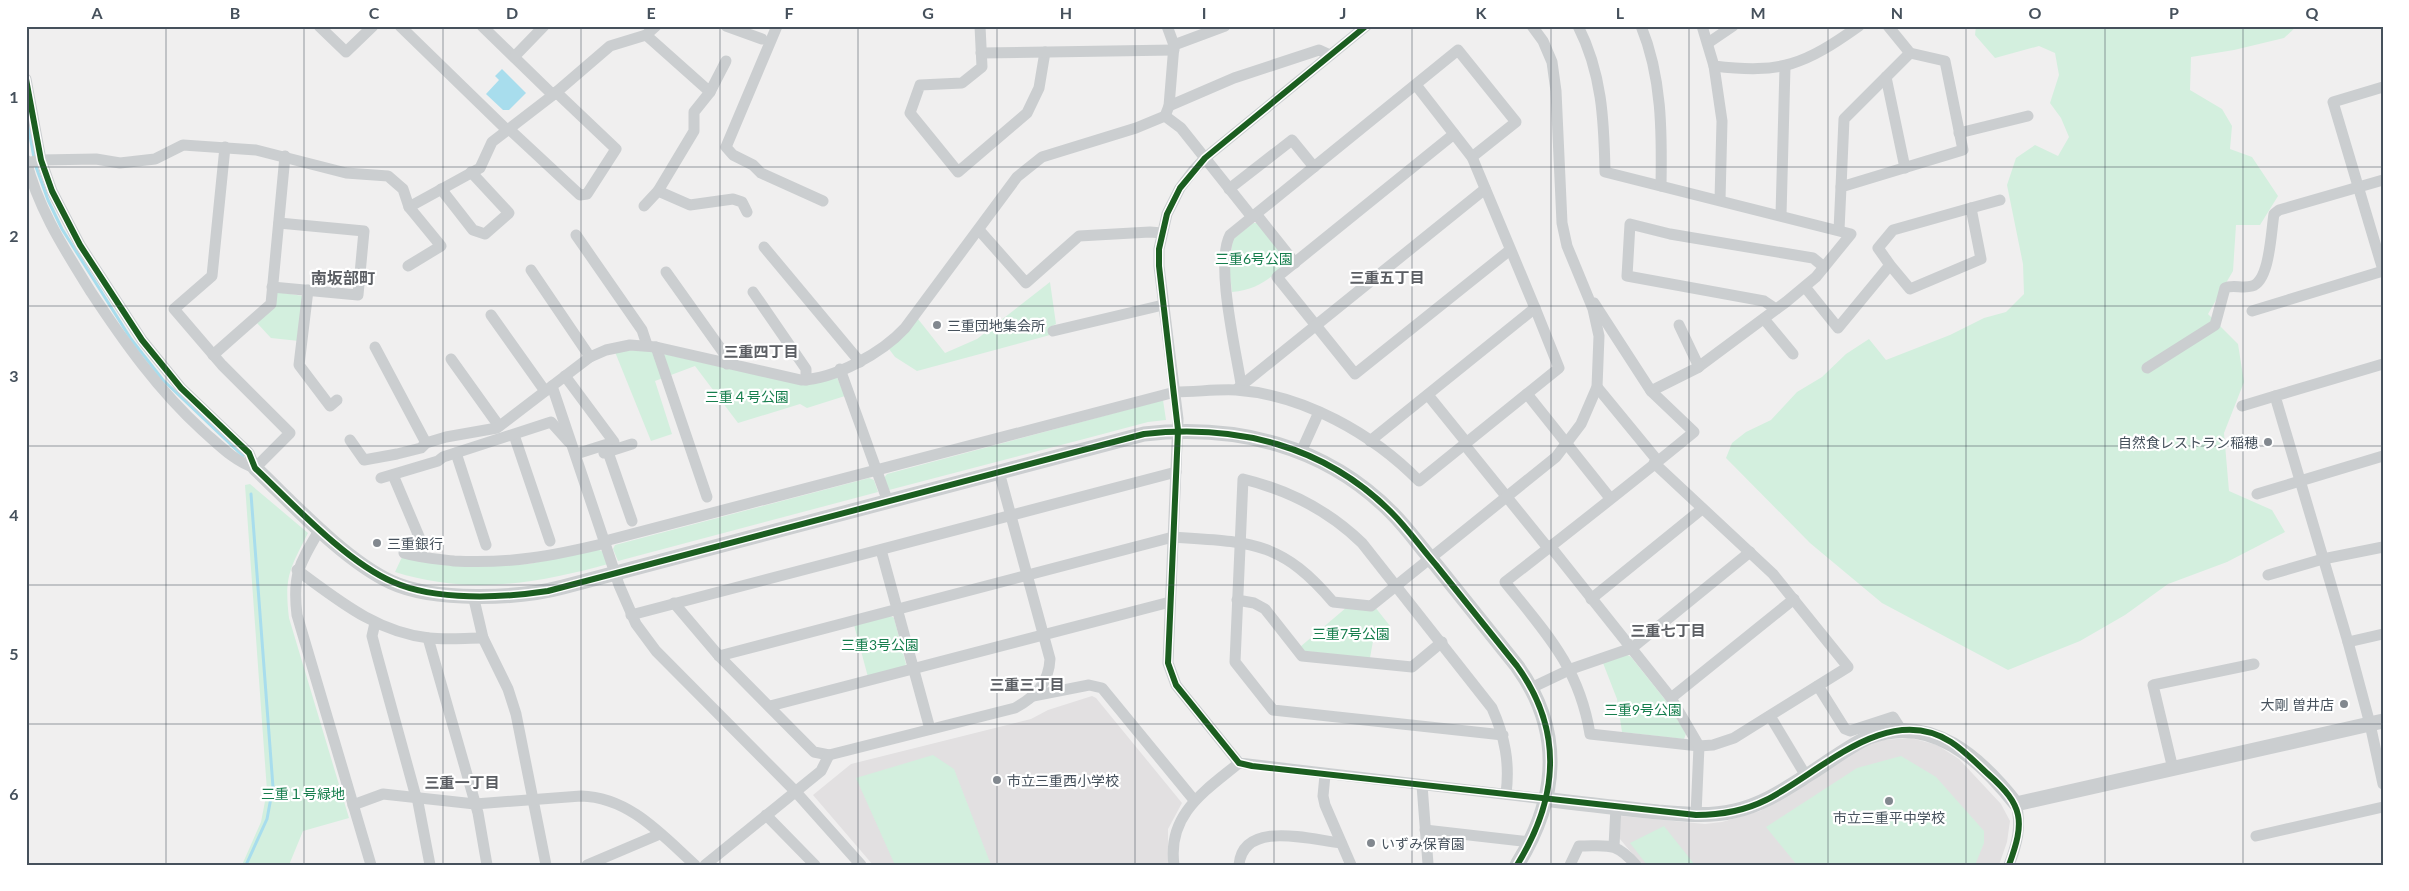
<svg xmlns="http://www.w3.org/2000/svg" width="2409" height="891" font-family="Lato,'Noto Sans JP',sans-serif">
<rect width="100%" height="100%" fill="#f0efef"/>
<!-- education -->
<g fill="#e2e0e1">
<polygon points="1092,696 1096,698 1182,803 1168,829 1168,865 873,865 813,795 851,764 1031,719 1048,710"/>
<polygon points="1911,738 1937,745 1959,759 2001,804 2010,821 2007,842 1999,865 1642,865 1619,838 1621,816 1705,824 1722,822 1760,811 1866,745 1884,740"/>
</g>
<!-- green -->
<g fill="#d3efde">
<polygon points="1976,26 2297,26 2284,38 2234,50 2191,57 2190,90 2222,109 2232,126 2230,149 2252,157 2278,196 2260,225 2236,225 2233,271 2208,314 2238,344 2244,382 2224,433 2229,491 2272,510 2285,532 2227,562 2168,584 2125,615 2080,641 2008,670 1882,603 1810,543 1726,458 1732,443 1746,432 1771,420 1797,392 1822,377 1846,354 1869,339 1886,360 1950,335 1984,318 2006,312 2024,294 2023,264 2007,185 2016,158 2035,145 2058,156 2069,137 2061,118 2050,103 2059,75 2055,53 2039,46 1995,58 1975,35"/>
<path d="M 1253,223 L 1258,223 L 1287,259 L 1286,265 C 1267,280 1257,290 1232,292 L 1229,266 L 1233,239 Z"/>
<polygon points="1050,282 1056,324 1052,326 1050,335 917,371 895,357 889,349 918,319 945,353 977,339"/>
<polygon points="277,292 303,296 299,341 271,338 257,323"/>
<polygon points="627,350 651,351 802,385 836,375 845,396 807,408 800,404 738,423 695,366 655,381 672,434 651,441 615,352"/>
<polygon points="1163,400 1166,420 1148,422 1084,439 889,490 884,478 887,474"/>
<polygon points="869,478 874,480 878,492 618,561 613,549 615,545"/>
<path d="M 250,484 L 308,533 C 290,569 284,576 289,618 L 349,818 L 303,831 L 289,865 L 242,865 L 261,822 L 267,791 L 245,485 Z"/>
<path d="M 598,549 L 603,552 L 608,564 C 536,584 468,595 395,572 L 402,557 L 477,566 L 529,564 Z"/>
<polygon points="1347,607 1375,607 1390,626 1373,641 1370,658 1304,651 1300,647"/>
<polygon points="889,615 894,618 906,664 904,667 868,677 854,625"/>
<polygon points="1626,654 1631,657 1667,702 1686,734 1684,739 1622,732 1617,699 1603,663"/>
<polygon points="933,755 954,769 991,865 895,865 856,778"/>
<polygon points="1901,756 1936,777 1984,831 1984,843 1975,865 1797,865 1766,827 1857,768"/>
<polygon points="1664,826 1695,865 1647,865 1630,843"/>
</g>
<!-- water -->
<polygon fill="#a8dded" points="502,69 526,93 509,110 503,110 486,94 499,80 495,76"/>
<g fill="none" stroke-linecap="round" stroke-linejoin="round">
<!-- stream -->
<g stroke="#a8dded" stroke-width="3">
<polyline points="26,113 34,158"/>
<polyline points="35,164 48,200 62,229 131,339 163,380 243,456"/>
<polyline points="246,865 267,819 273,787 251,494"/>
</g>
<!-- minor -->
<g stroke="#cbced0" stroke-width="11">
<polyline points="319,26 346,52 373,26"/>
<polyline points="400,26 507,130"/>
<polyline points="482,26 553,95"/>
<polyline points="726,26 762,39"/>
<polyline points="777,26 726,147 733,155 753,165 761,173 823,201"/>
<polyline points="980,26 982,67 962,83 920,85 910,113 958,172 1027,113 1039,88 1045,52"/>
<polyline points="1366,26 1205,158 1193,171 1180,188 1167,214 1159,249 1159,266 1178,419 1168,663 1176,685 1239,763 1545,799"/>
<path d="M 1578,26 C 1602,73 1604,120 1605,172 L 1851,234 L 1816,277 L 1786,302 L 1697,368 L 1651,391 L 1594,303"/>
<path d="M 1641,26 C 1662,77 1662,132 1661,186"/>
<path d="M 1702,26 L 1714,66 C 1782,74 1804,65 1859,26"/>
<polyline points="646,35 710,92 726,61"/>
<polyline points="1708,43 1733,26"/>
<polyline points="1174,45 1225,26"/>
<polyline points="981,53 1174,50"/>
<polyline points="514,57 544,26"/>
<polyline points="1714,66 1722,121 1720,200"/>
<polyline points="1886,77 1905,168"/>
<polyline points="26,79 41,160 52,191 80,245 142,340 181,388 249,453 255,468"/>
<polyline points="2383,87 2333,102 2383,270"/>
<polyline points="710,92 694,112 694,131 658,191 690,205 733,199 742,202 747,212"/>
<polyline points="1169,106 1234,78 1319,50 1330,55"/>
<polyline points="1165,116 1181,128 1252,217"/>
<polyline points="509,129 580,195 587,194 616,149 556,92"/>
<polyline points="1959,133 2028,116"/>
<polyline points="1454,134 1277,277 1355,374 1510,250"/>
<polyline points="225,147 212,276 174,309 222,365 290,433 255,468"/>
<path d="M 26,160 C 38,209 65,250 91,292 C 124,342 158,390 203,431 C 219,445 234,461 255,468"/>
<polyline points="27,163 41,160 96,159 120,163 155,159 183,145 256,150 346,173 388,176 403,189 409,207 480,168 492,142 553,95 610,46 646,35 656,26"/>
<polyline points="1841,187 1844,119 1910,53"/>
<polyline points="441,189 473,230 485,234 509,213 471,172"/>
<polyline points="1229,189 1292,140 1314,167"/>
<polyline points="644,206 658,191"/>
<polyline points="1971,208 2000,200"/>
<polyline points="1256,214 1295,263"/>
<polyline points="1781,215 1785,67"/>
<polyline points="979,230 1026,283 1079,236 1150,232 1162,233"/>
<polyline points="1839,230 1841,187 1963,150 1945,61 1910,53 1888,26"/>
<polyline points="576,235 642,330 647,345"/>
<polyline points="764,247 860,362"/>
<polyline points="408,266 441,246 409,207"/>
<polyline points="531,270 590,357"/>
<polyline points="666,272 723,352 727,364"/>
<polyline points="272,287 358,295 364,231 279,223"/>
<polyline points="1805,287 1838,328 1890,265 1910,289 1981,259 1971,208 1893,230 1878,248 1890,265"/>
<polyline points="308,290 299,365 330,406 337,400"/>
<polyline points="753,292 806,369 806,380"/>
<polyline points="1776,309 1764,301 1627,276 1630,224 1670,234 1813,258 1824,267"/>
<polyline points="2252,311 2383,271"/>
<polyline points="491,315 545,391"/>
<polyline points="1764,319 1793,354"/>
<polyline points="1679,325 1699,367"/>
<polyline points="1053,331 1163,305"/>
<polyline points="375,347 426,443"/>
<polyline points="656,347 707,497"/>
<polyline points="213,355 271,304 285,156"/>
<polyline points="451,359 499,426"/>
<polyline points="2383,364 2275,396 2348,642 2370,724 2383,784"/>
<path d="M 2147,368 L 2215,325 L 2225,288 C 2233,284 2242,289 2252,286 C 2270,281 2271,231 2274,214 L 2279,210 L 2383,180"/>
<polyline points="840,369 888,502"/>
<polyline points="565,376 614,442 576,454"/>
<path d="M 1241,384 C 1236,351 1215,263 1230,235 L 1458,50 L 1516,122 L 1472,157"/>
<polyline points="1597,387 1657,460"/>
<polyline points="1237,389 1485,189"/>
<path d="M 1651,391 L 1694,432 C 1632,483 1568,533 1505,582 C 1546,633 1579,667 1590,734 L 1699,746 L 1713,745 L 1734,738 L 1848,667 L 1773,574 L 1654,463"/>
<polyline points="1527,394 1610,498"/>
<polyline points="1428,395 1466,442"/>
<polyline points="2242,406 2275,396"/>
<polyline points="514,435 550,541"/>
<polyline points="350,440 364,460 397,454 421,448 426,443 446,437 497,428 552,386"/>
<polyline points="1370,441 1535,308 1472,157 1416,85"/>
<polyline points="1464,444 1548,548"/>
<polyline points="608,452 632,521"/>
<polyline points="1301,452 1319,412"/>
<polyline points="456,453 486,545"/>
<polyline points="604,453 632,444"/>
<polyline points="393,475 423,546"/>
<polyline points="381,478 438,461 443,457 551,422 569,442"/>
<polyline points="2257,494 2383,456"/>
<path d="M 320,529 C 300,563 292,574 297,615 L 371,865"/>
<path d="M 605,541 L 1175,392 C 1196,392 1216,389 1236,390 C 1304,395 1373,434 1419,481 L 1559,368 L 1535,308"/>
<polyline points="1550,546 1671,698 1699,746 1696,815"/>
<polyline points="881,550 930,729"/>
<path d="M 404,553 C 420,558 437,559 454,561 C 510,564 552,556 606,543"/>
<path d="M 297,570 C 338,600 376,632 429,638 C 447,640 465,638 483,638"/>
<polyline points="2268,575 2323,559 2383,547"/>
<polyline points="473,595 483,638 508,689 516,714 546,865"/>
<polyline points="1591,599 1702,509"/>
<polyline points="1237,600 1254,603 1265,609 1302,656 1412,667 1442,642"/>
<path d="M 674,603 L 719,656 L 814,752 L 829,755 L 1015,708 C 1035,697 1049,683 1050,659 L 999,472"/>
<polyline points="631,615 1176,472"/>
<polyline points="375,623 372,636 377,655 416,797"/>
<polyline points="428,638 478,813 487,865"/>
<polyline points="2348,642 2383,634"/>
<path d="M 719,656 L 1173,537 C 1249,542 1281,540 1333,602 L 1371,606 L 1556,457 L 1581,424 L 1597,387 L 1599,336 L 1593,309 L 1567,246 L 1562,223 L 1556,91 L 1552,62 L 1543,41 L 1532,26"/>
<polyline points="1818,686 1845,729 1850,731 1893,717 1902,731"/>
<polyline points="1531,688 1571,669 1632,648 1750,552"/>
<polyline points="1033,696 1089,685 1102,688 1194,800"/>
<polyline points="1671,698 1794,599"/>
<polyline points="770,706 1170,602"/>
<polyline points="1770,716 1806,776"/>
<path d="M 1503,735 L 1273,710 L 1235,662 L 1243,479 C 1289,490 1328,510 1362,543 L 1492,708 C 1505,737 1510,763 1506,794"/>
<polyline points="2173,769 2153,685 2254,664"/>
<polyline points="1325,775 1323,796 1325,805 1351,865"/>
<polyline points="1422,785 1428,864"/>
<polyline points="417,797 430,865"/>
<path d="M 353,805 L 383,794 L 475,804 L 581,796 C 629,797 662,835 695,865"/>
<polyline points="766,815 815,865"/>
<polyline points="1425,830 1530,842"/>
<polyline points="2256,836 2383,807"/>
<polyline points="1614,846 1616,807"/>
<polyline points="587,865 660,834"/>
<polyline points="705,865 821,771 829,755"/>
<path d="M 861,865 L 795,791 L 656,651 L 636,624 L 619,585 L 552,386 L 590,357 L 606,350 L 630,345 L 656,347 L 801,380 C 835,379 882,353 905,328 L 1017,177 L 1042,157 L 1136,128 L 1165,116 L 1169,106 L 1174,45 L 1167,26"/>
<path d="M 1174,865 C 1167,814 1205,791 1239,763"/>
<path d="M 1239,865 C 1243,819 1312,840 1341,843"/>
<path d="M 1570,865 L 1579,846 C 1608,846 1615,841 1636,865"/>
<path d="M 2009,865 C 2017,844 2022,826 2016,804"/>
</g>
<!-- tertiary -->
<g stroke="#cbced0" stroke-width="15">
<path d="M 255,468 C 293,504 344,560 391,582 C 434,602 518,599 563,587 L 1144,434 C 1236,424 1325,445 1392,513 C 1408,529 1421,548 1436,565 C 1463,599 1490,632 1517,666 C 1564,731 1558,799 1517,865"/>
<path d="M 1545,799 C 1583,804 1620,808 1658,812 C 1684,814 1708,817 1734,811 C 1763,805 1787,788 1811,773 C 1830,761 1849,746 1869,737 C 1931,713 1981,759 2016,804 L 2383,721"/>
</g>
<defs>
<g id="cycleway">
<path d="M 1366,26 L 1205,158 L 1180,188 L 1167,214 L 1159,249 L 1159,266 L 1178,430 L 1168,663 L 1176,685 L 1239,763 L 1252,766 L 1696,815 C 1720,815 1744,811 1766,800 C 1820,773 1887,701 1951,742 C 1965,751 1977,764 1988,774 C 2024,806 2025,821 2009,865"/>
<path d="M 26,79 L 41,160 L 52,191 L 80,245 L 142,340 L 181,388 L 249,453 L 255,468 C 292,503 346,562 393,582 C 436,601 502,598 548,591 L 1144,434 C 1236,424 1325,445 1392,513 C 1408,529 1421,548 1436,565 C 1463,599 1490,632 1517,666 C 1564,731 1558,799 1517,865"/>
</g>
</defs>
<!-- cycleway casing -->
<use href="#cycleway" stroke="#fff" stroke-width="9"/>
<!-- cycleway -->
<use href="#cycleway" stroke="#1b5e20" stroke-width="6"/>
</g>
<!-- grid -->
<path fill="none" stroke="#46515c" stroke-width="1" stroke-opacity="0.55" d="M 166,26 L 166,865M 304,26 L 304,865M 443,26 L 443,865M 581,26 L 581,865M 720,26 L 720,865M 858,26 L 858,865M 997,26 L 997,865M 1135,26 L 1135,865M 1274,26 L 1274,865M 1412,26 L 1412,865M 1551,26 L 1551,865M 1689,26 L 1689,865M 1828,26 L 1828,865M 1966,26 L 1966,865M 2105,26 L 2105,865M 2243,26 L 2243,865M 26,167 L 2383,167M 26,306 L 2383,306M 26,446 L 2383,446M 26,585 L 2383,585M 26,724 L 2383,724"/>
<!-- markers -->
<g fill="#82888f" stroke="#fff" stroke-width="2">
<circle cx="937" cy="325" r="5"/>
<circle cx="2268" cy="442" r="5"/>
<circle cx="377" cy="543" r="5"/>
<circle cx="2344" cy="704" r="5"/>
<circle cx="997" cy="780" r="5"/>
<circle cx="1889" cy="801" r="5"/>
<circle cx="1371" cy="843" r="5"/>
</g>
<g text-anchor="middle" dominant-baseline="central" stroke-width="4.5" stroke-linejoin="round" paint-order="stroke">
<!-- park labels -->
<g font-size="14" fill="#167e4d" stroke="#fff">
<text x="1254" y="258">三重6号公園</text>
<text x="747" y="396">三重４号公園</text>
<text x="1351" y="633">三重7号公園</text>
<text x="880" y="644">三重3号公園</text>
<text x="1643" y="709">三重9号公園</text>
<text x="303" y="793">三重１号緑地</text>
</g>
<!-- poi labels -->
<g font-size="14" fill="#46515c" stroke="#fff" text-anchor="start">
<text x="947" y="325">三重団地集会所</text>
<text x="2258" y="442" text-anchor="end">自然食レストラン稲穂</text>
<text x="387" y="543">三重銀行</text>
<text x="2334" y="704" text-anchor="end">大剛 曽井店</text>
<text x="1007" y="780">市立三重西小学校</text>
<text x="1889" y="817" text-anchor="middle">市立三重平中学校</text>
<text x="1381" y="843">いずみ保育園</text>
</g>
<!-- neighbourhood labels -->
<g font-size="15" font-weight="bold" fill="#5b5e63" stroke="#fff">
<text x="1387" y="277">三重五丁目</text>
<text x="761" y="351">三重四丁目</text>
<text x="1668" y="630">三重七丁目</text>
<text x="1027" y="684">三重三丁目</text>
<text x="462" y="782">三重一丁目</text>
</g>
<!-- quarter labels -->
<g font-size="16" font-weight="bold" fill="#5b5e63" stroke="#fff">
<text x="343" y="277">南坂部町</text>
</g>
</g>
<!-- border -->
<rect width="2409" height="891" fill="none" stroke="#ffffff" stroke-width="55"/>
<rect x="28" y="28" width="2354" height="836" fill="none" stroke="#46515c" stroke-width="2"/>
<g font-size="16" text-anchor="middle" font-weight="bold" fill="#46515c">
<text x="97" y="19">A</text>
<text x="235" y="19">B</text>
<text x="374" y="19">C</text>
<text x="512" y="19">D</text>
<text x="651" y="19">E</text>
<text x="789" y="19">F</text>
<text x="928" y="19">G</text>
<text x="1066" y="19">H</text>
<text x="1204" y="19">I</text>
<text x="1343" y="19">J</text>
<text x="1481" y="19">K</text>
<text x="1620" y="19">L</text>
<text x="1758" y="19">M</text>
<text x="1897" y="19">N</text>
<text x="2035" y="19">O</text>
<text x="2174" y="19">P</text>
<text x="2312" y="19">Q</text>
<text x="14" y="103">1</text>
<text x="14" y="242">2</text>
<text x="14" y="382">3</text>
<text x="14" y="521">4</text>
<text x="14" y="660">5</text>
<text x="14" y="800">6</text>
</g>
</svg>
